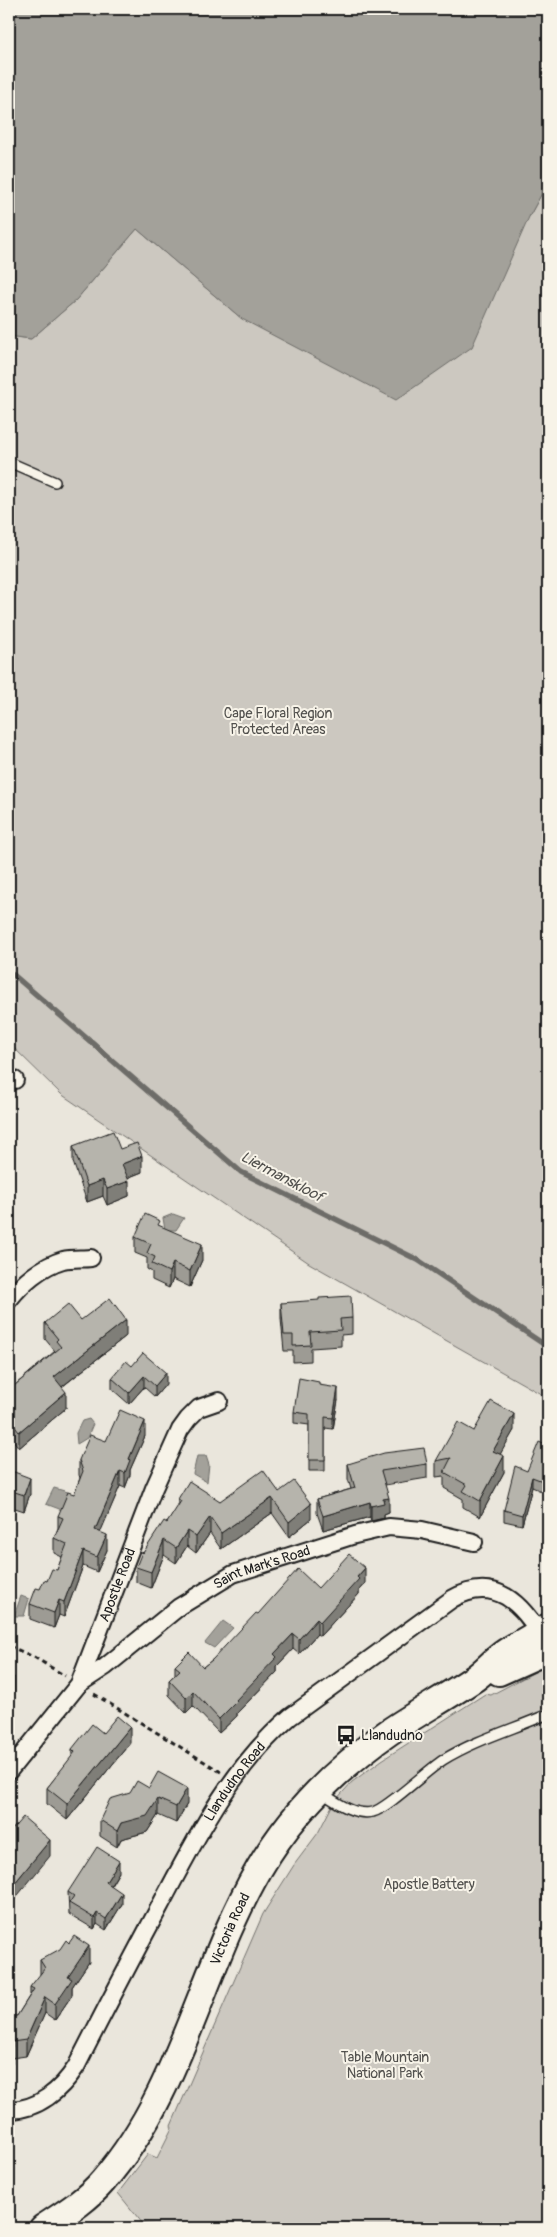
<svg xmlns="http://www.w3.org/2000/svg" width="557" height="2237" font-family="Pangolin,sans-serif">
<rect width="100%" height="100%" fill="#eae6dc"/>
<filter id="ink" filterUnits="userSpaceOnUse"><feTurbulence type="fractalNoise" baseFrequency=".02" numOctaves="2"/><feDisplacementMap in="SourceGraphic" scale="10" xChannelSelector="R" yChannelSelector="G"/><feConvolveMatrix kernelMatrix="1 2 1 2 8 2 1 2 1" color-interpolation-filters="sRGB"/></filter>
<g filter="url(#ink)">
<!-- green -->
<g fill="#ccc8c0" stroke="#74726e">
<polygon points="548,182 548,1398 309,1263 61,1094 9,1043 9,336 31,339 76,300 137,229 242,319 529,217"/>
<polygon points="548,1665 548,2228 173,2228 143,2224 118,2193 148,2154 157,2158 172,2128 171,2126 263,1914 294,1865 318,1833 334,1802 352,1782 382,1760 485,1694 491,1695"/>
</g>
<!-- water -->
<g fill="#a3a19a" stroke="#6d6c68">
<polygon points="9,9 548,9 548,182 529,217 472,347 396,400 242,319 137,229 76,300 31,339 9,336"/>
<polygon points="173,1214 184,1218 176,1230 165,1230 163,1218"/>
<polygon points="89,1419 93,1424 87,1438 77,1444 76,1433 82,1421"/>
<polygon points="197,1456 206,1456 209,1465 207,1482 193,1474"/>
<polygon points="54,1488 68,1492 62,1510 46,1504"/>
<polygon points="21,1596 29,1599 24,1616 14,1616"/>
<polygon points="223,1621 233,1628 214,1648 205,1643"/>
</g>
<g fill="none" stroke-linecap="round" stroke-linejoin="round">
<!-- stream -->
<polyline stroke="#6d6c68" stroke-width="5.5" points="9,971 241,1172 418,1260 548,1347"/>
<defs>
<g id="lane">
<polyline points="9,462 55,482"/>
<path d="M 321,1792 C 336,1802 354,1816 373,1812 C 388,1808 426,1771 443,1760 C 475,1740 514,1729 548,1714"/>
</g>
<g id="street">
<polyline points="9,1080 15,1080"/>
<path d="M 9,1300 C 22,1283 42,1266 63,1260 C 72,1258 82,1259 91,1258"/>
<path id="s1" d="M 79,1684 L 105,1667 L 179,1607 L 233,1574 L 355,1535 L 389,1527 L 422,1530 L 474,1542"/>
<path id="s2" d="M 9,1771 L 79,1684 L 154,1488 L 180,1430 L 188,1419 L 199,1408 L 219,1401"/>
<path id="s3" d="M 9,2110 C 38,2110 61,2090 76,2067 C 104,2012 132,1958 161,1904 C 197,1836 231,1768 290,1717 L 452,1599 C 495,1574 523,1604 544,1641"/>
</g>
<g id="primary">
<polyline points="499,1672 548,1650"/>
<path id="s4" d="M 43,2228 C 64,2214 87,2200 103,2181 C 181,2092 201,1969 259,1869 C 291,1814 337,1768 389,1732 C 417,1713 447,1697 475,1678 C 486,1670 495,1659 506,1652 C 520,1643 534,1636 548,1627"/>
</g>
</defs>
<!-- lane casing -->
<use href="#lane" stroke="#1c1c1c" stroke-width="12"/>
<!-- street casing -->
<use href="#street" stroke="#1c1c1c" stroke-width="20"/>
<!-- primary casing -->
<use href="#primary" stroke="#1c1c1c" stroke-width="30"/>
<!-- path -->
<g stroke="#1c1c1c" stroke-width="3" stroke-dasharray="5 4" stroke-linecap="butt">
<polyline points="9,1646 34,1657 65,1676"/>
<polyline points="94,1694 221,1772"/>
</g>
<!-- lane -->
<use href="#lane" stroke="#f7f3e8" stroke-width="9"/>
<!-- street -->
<use href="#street" stroke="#f7f3e8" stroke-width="16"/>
<!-- primary -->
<use href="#primary" stroke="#f7f3e8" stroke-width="26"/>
</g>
<!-- wall -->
<g fill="#9d9b94" stroke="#1c1c1c">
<polygon points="73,1146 120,1149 142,1172 127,1178 129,1196 107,1205 103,1196 87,1202 73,1162"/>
<polygon points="160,1226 202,1260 190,1287 173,1279 169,1288 152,1280 152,1272 147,1269 147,1258 135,1253 135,1237"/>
<polygon points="281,1303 352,1318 352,1334 341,1335 341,1346 311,1348 311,1361 293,1362 293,1351 284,1351 281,1319"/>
<polygon points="81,1320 126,1336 62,1387 66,1408 19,1448 9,1435 9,1390 55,1351 45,1339 45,1323"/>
<polygon points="132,1366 166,1384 155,1397 144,1387 129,1404 112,1389 112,1378"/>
<polygon points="319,1385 338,1400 333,1429 325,1428 325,1471 309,1471 309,1425 294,1423 294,1412"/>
<polygon points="514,1430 500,1454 504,1472 480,1517 463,1507 463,1499 444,1488 444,1476 436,1477 436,1461 474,1431"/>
<polygon points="145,1436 130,1470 130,1475 125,1488 120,1486 100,1532 107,1550 97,1572 83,1566 64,1617 59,1615 54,1628 30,1619 30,1604 40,1589 57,1570 62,1557 54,1553 54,1538 58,1528 58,1516 74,1494 80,1478 79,1475 79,1460 106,1441"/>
<polygon points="548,1446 548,1494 532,1487 522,1525 504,1521 504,1510 527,1471"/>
<polygon points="348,1464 427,1464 427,1478 385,1485 389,1512 384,1514 384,1518 371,1521 370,1517 323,1530 317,1513 317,1499 351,1489 348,1479"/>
<polygon points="9,1470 30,1494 24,1511 9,1506"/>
<polygon points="279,1492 311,1519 289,1537 272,1513 221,1549 210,1533 196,1553 187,1546 176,1563 164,1555 151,1588 136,1582 136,1567 143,1553 167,1523 178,1507 178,1499 220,1501"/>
<polygon points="365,1583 359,1590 359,1594 320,1636 317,1634 299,1654 293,1649 277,1666 277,1672 237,1713 237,1716 219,1733 193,1706 186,1713 169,1695 169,1680 175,1674 175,1666 203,1667 212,1660 258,1614 318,1588"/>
<polygon points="130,1743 67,1820 47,1804 47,1788 72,1757 72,1749"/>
<polygon points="149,1788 187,1804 176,1823 158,1815 147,1832 121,1839 117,1847 100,1836 100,1820"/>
<polygon points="119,1872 111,1886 122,1904 106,1930 97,1924 94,1929 69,1914 68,1892"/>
<polygon points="40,1960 89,1962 72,1987 72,1995 55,2020 45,2013 26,2056 12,2058 12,2063 9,2063 9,2016 17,2016 30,1995 30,1987 40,1976"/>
</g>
<!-- shaded-wall -->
<g fill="#7f7e78" stroke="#1c1c1c">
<polygon points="11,1137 11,1153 9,1154 9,1138"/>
<polygon points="142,1156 142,1172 122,1180 122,1164"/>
<polygon points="103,1180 103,1196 87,1202 87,1186"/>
<polygon points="129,1181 129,1196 107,1205 107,1189"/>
<polygon points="202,1244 202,1260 190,1287 190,1271"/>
<polygon points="173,1263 173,1279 169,1288 169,1272"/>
<polygon points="126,1320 126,1336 54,1393 54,1377"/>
<polygon points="166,1373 166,1384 155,1397 155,1386"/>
<polygon points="144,1376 144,1387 129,1404 129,1393"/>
<polygon points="338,1388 338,1400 333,1429 333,1418"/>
<polygon points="66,1392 66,1408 19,1448 19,1432"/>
<polygon points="514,1414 514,1430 493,1467 493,1451"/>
<polygon points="145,1421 145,1436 130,1470 130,1475 125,1488 125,1473 129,1459"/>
<polygon points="504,1456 504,1472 480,1517 480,1501"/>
<polygon points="120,1471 120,1486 95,1545 95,1530"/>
<polygon points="532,1477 532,1487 522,1525 522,1515"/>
<polygon points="30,1478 30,1494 24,1511 24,1495"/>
<polygon points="272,1498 272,1513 221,1549 221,1533"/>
<polygon points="389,1498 389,1512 384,1514 384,1518 371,1521 371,1506 383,1499"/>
<polygon points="370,1502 370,1517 323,1530 323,1516"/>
<polygon points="311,1504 311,1519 289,1537 289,1522"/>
<polygon points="210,1517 210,1533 196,1553 196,1537"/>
<polygon points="187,1531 187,1546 176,1563 176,1548"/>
<polygon points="107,1535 107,1550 97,1572 97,1557"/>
<polygon points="164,1540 164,1555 151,1588 151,1572"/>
<polygon points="83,1551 83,1566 64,1617 64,1602"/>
<polygon points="365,1568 365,1583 359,1590 359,1594 320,1636 320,1622"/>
<polygon points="59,1600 59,1615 54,1628 54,1613"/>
<polygon points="317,1619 317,1634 299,1654 299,1639"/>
<polygon points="293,1634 293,1649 277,1666 277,1672 237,1713 237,1716 219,1733 219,1719 274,1654"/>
<polygon points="14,1677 14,1692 9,1699 9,1684"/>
<polygon points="193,1691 193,1706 186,1713 186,1698"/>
<polygon points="130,1727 130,1743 67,1820 67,1804"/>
<polygon points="187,1788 187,1804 176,1823 176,1807"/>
<polygon points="158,1799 158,1815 147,1832 121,1839 117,1847 117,1831 121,1823"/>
<polygon points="50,1840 50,1856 9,1906 9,1890"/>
<polygon points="119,1861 119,1872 106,1893 106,1882"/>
<polygon points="122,1893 122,1904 106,1930 106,1919"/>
<polygon points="97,1913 97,1924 94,1929 94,1918"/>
<polygon points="89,1946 89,1962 72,1987 72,1995 55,2020 55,2004 68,1977"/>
<polygon points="45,1997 45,2013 26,2056 26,2040"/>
</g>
<!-- building -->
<g fill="#b6b4ac" stroke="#1c1c1c">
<polygon points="113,1131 120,1149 137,1143 142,1156 122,1164 129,1181 107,1189 103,1180 87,1186 73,1146"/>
<polygon points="9,1132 11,1137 9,1138"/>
<polygon points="145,1214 160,1221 158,1225 202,1244 190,1271 173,1263 169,1272 152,1264 155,1257 147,1253 151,1244 135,1237"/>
<polygon points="351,1296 352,1318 340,1319 341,1330 310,1332 311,1345 293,1346 293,1335 284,1335 281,1303 319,1300 319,1298"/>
<polygon points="110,1298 126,1320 54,1377 66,1392 19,1432 9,1419 9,1402 13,1399 9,1394 9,1390 61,1347 56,1341 58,1339 45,1323 68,1304 81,1320"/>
<polygon points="143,1353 166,1373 155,1386 144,1376 129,1393 112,1378 126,1361 132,1366"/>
<polygon points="299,1378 319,1382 319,1385 338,1388 333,1418 325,1417 325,1460 309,1460 309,1414 294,1412"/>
<polygon points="491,1401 514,1414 493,1451 504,1456 480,1501 463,1491 467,1485 444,1472 451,1458 436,1461 458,1422 474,1431"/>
<polygon points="120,1410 145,1421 129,1459 130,1460 125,1473 120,1471 95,1530 107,1535 97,1557 83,1551 64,1602 59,1600 54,1613 30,1604 36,1588 40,1589 44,1580 47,1581 52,1569 57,1570 67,1544 54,1538 63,1518 58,1516 68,1492 74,1494 83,1471 79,1460 90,1435 106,1441"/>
<polygon points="539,1442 548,1446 548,1483 532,1477 522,1515 504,1510 515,1466 527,1471"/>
<polygon points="424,1448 427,1464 381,1471 389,1498 383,1499 384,1503 371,1506 370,1502 323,1516 317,1499 355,1488 348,1464 384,1453"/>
<polygon points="9,1470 30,1478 24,1495 9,1490"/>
<polygon points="263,1470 279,1492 294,1481 311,1504 289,1522 272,1498 221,1533 210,1517 196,1537 187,1531 176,1548 164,1540 151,1572 136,1567 142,1552 143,1553 164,1521 167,1523 181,1501 178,1499 189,1481 220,1501"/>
<polygon points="349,1554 365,1568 357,1577 359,1579 320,1622 317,1619 299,1639 293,1634 274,1654 277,1657 236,1700 237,1701 219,1719 193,1691 186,1698 169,1680 180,1670 175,1666 189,1652 203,1667 212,1660 256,1613 258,1614 298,1569 318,1588"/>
<polygon points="9,1672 14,1677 9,1684"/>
<polygon points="117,1716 130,1727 67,1804 47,1788 75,1752 72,1749 92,1724 103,1733"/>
<polygon points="158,1772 187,1788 176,1807 158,1799 147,1816 121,1823 117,1831 100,1820 110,1799 130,1793 137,1781 149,1788"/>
<polygon points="23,1817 50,1840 9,1890 9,1829 11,1831"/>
<polygon points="97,1847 119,1861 106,1882 122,1893 106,1919 97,1913 94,1918 69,1903 74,1896 68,1892"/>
<polygon points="74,1936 89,1946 68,1977 72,1979 55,2004 45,1997 26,2040 12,2042 12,2047 9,2047 9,2016 17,2016 34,1989 30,1987 45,1968 40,1960 60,1949 66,1940 69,1943"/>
</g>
</g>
<!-- icons -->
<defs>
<symbol id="bus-bare" viewBox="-9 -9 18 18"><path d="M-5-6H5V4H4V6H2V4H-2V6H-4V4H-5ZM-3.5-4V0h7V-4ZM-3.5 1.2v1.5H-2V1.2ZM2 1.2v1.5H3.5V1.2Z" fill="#1c1c1c" stroke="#f7f3e8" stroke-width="2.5" paint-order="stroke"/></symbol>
</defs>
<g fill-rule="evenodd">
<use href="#bus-bare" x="332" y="1721" width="28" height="28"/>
</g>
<g text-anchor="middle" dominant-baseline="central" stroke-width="4" stroke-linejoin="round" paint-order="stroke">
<!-- park labels -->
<g font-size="14" fill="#51504d" stroke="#f7f3e8">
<text x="278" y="713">Cape Floral Region<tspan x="278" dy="16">Protected Areas</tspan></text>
<text x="429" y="1884">Apostle Battery</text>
<text x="385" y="2057">Table Mountain<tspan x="385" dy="16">National Park</tspan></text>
</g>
<!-- street labels -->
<g font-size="14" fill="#1c1c1c" stroke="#f7f3e8">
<text stroke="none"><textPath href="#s1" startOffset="219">Saint Mark's Road</textPath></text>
<text stroke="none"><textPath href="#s2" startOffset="218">Apostle Road</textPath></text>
<text stroke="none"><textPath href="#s3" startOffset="410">Llandudno Road</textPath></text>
<text stroke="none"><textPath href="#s4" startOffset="360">Victoria Road</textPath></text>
</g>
<!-- poi labels -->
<g font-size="14" fill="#1c1c1c" stroke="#f7f3e8" text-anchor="start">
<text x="361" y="1735">Llandudno</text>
</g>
<!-- water labels -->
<g font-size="15" font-style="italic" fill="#52514e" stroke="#f7f3e8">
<text transform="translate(282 1177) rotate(28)">Liermanskloof</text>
</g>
</g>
<!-- margin -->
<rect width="557" height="2237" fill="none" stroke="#f7f3e8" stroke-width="30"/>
<rect x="15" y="15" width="527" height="2207" fill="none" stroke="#1c1c1c" stroke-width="2" filter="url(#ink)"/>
</svg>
